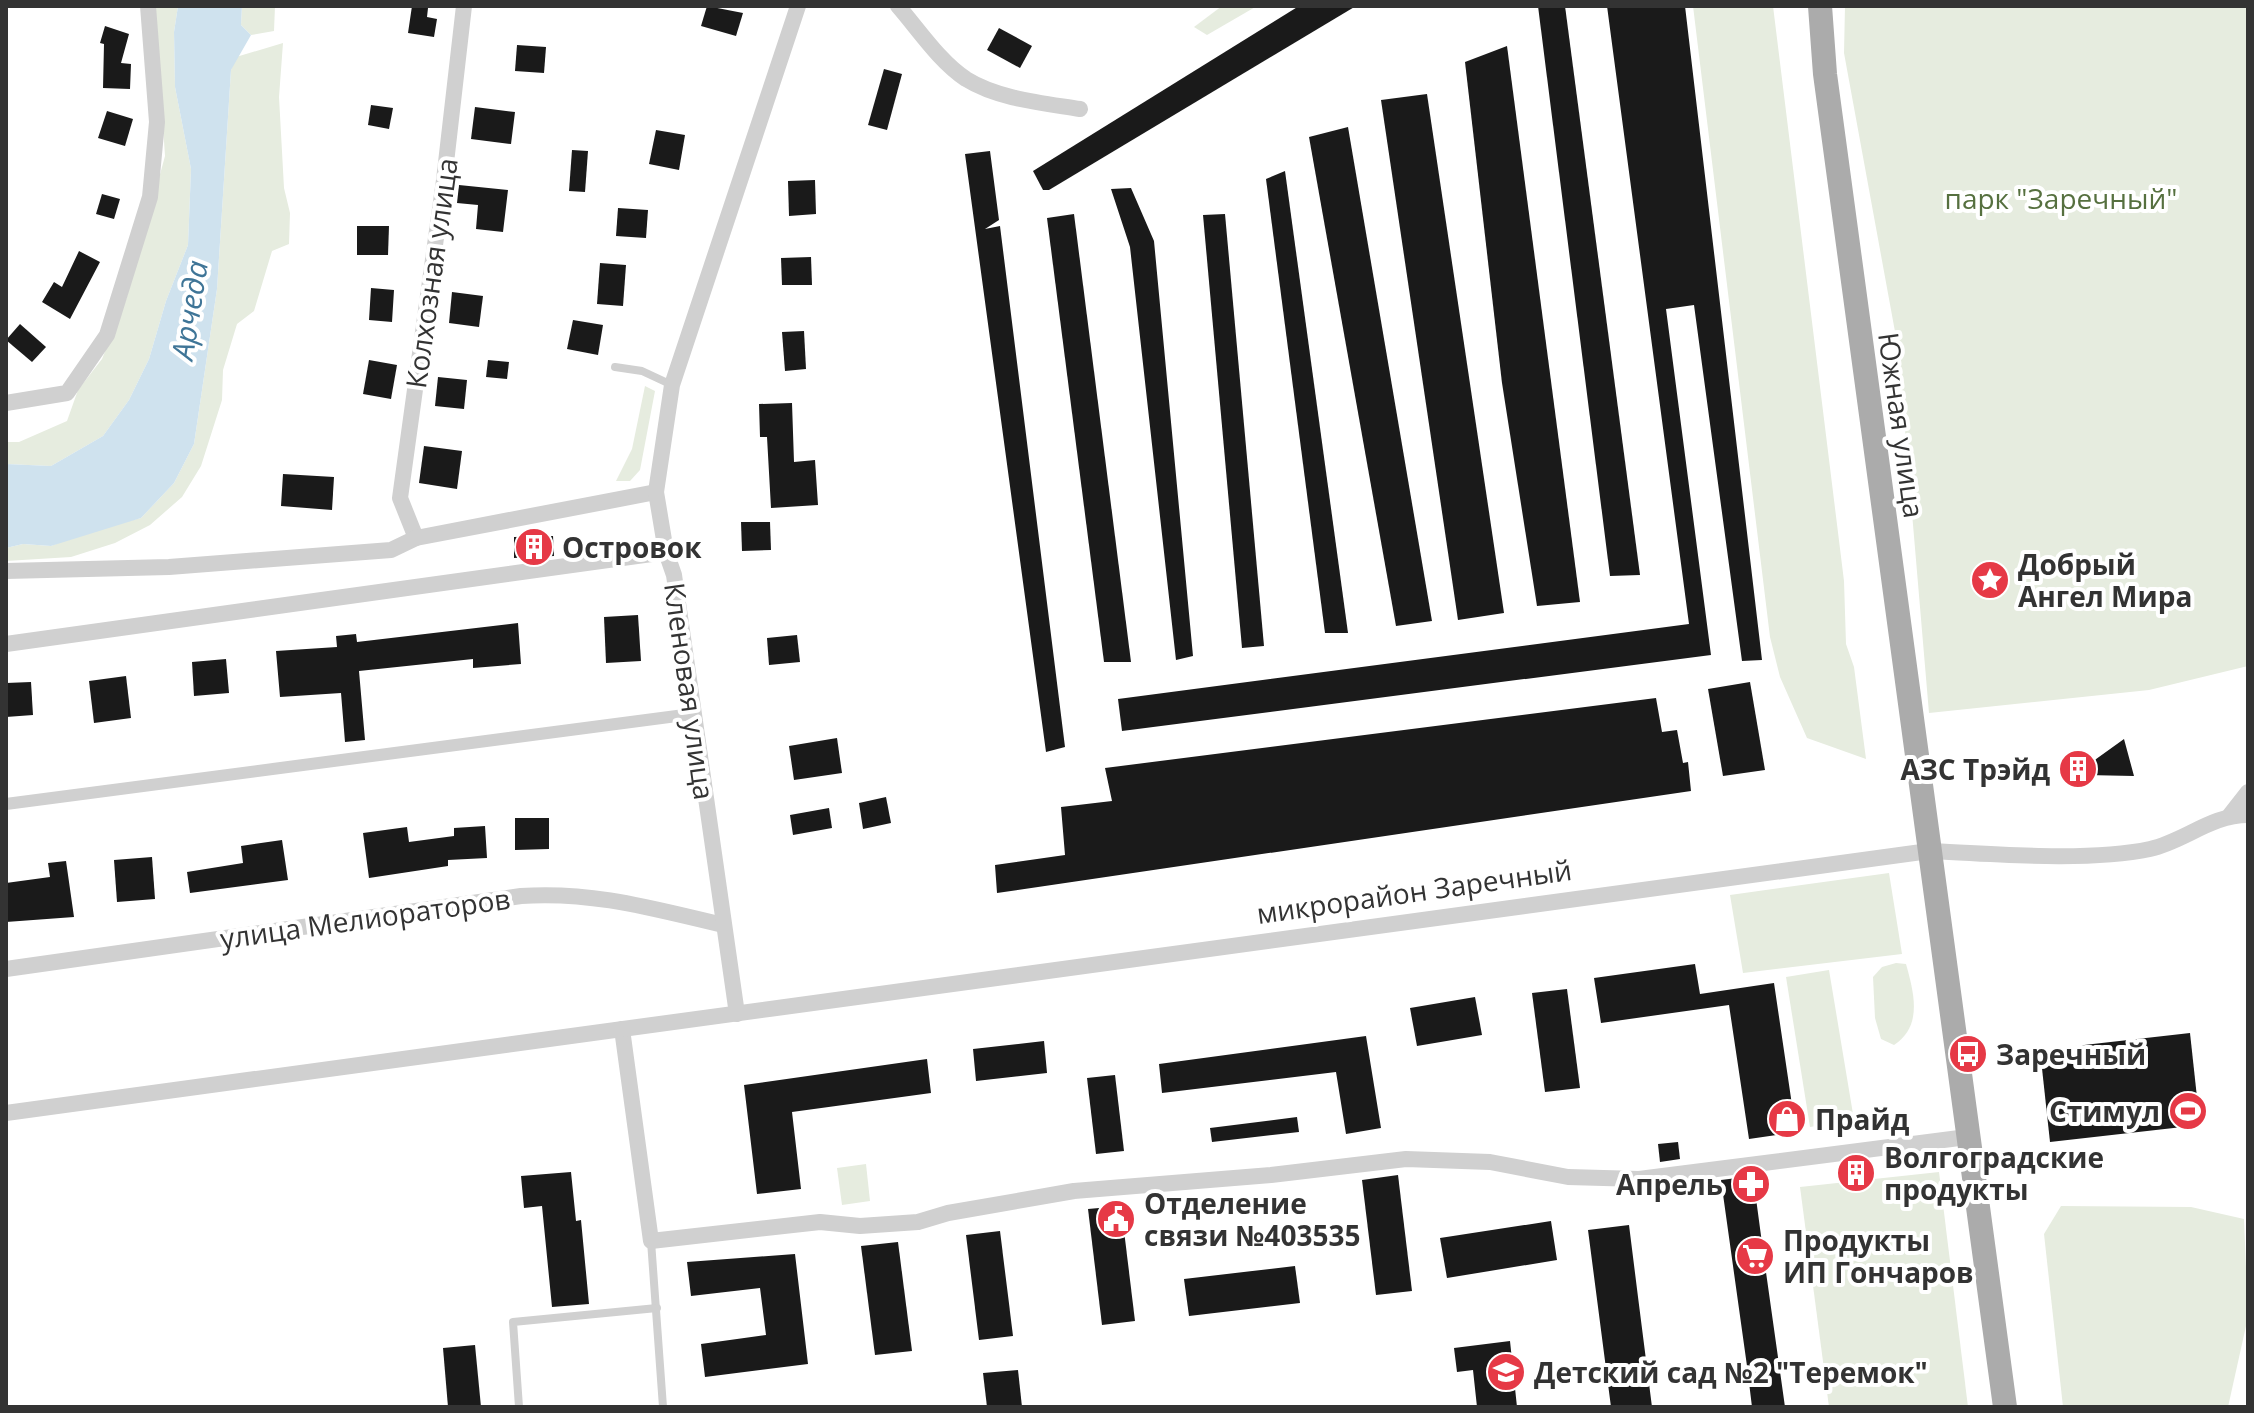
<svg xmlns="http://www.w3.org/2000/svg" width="2254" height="1413" font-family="'Open Sans',sans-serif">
<rect width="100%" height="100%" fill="#fff"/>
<!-- green -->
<g fill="#e6ecdf">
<polygon points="155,6 178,6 174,32 175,87 191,169 188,245 166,301 149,359 129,400 103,436 51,466 6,464 6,442 19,442 67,421 78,390 102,359 126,300 165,156"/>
<polygon points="242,6 275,6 274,31 251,35 241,25"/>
<polygon points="1222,6 1257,6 1207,35 1194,27"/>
<polygon points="1693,6 1773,6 1844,581 1846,644 1854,667 1866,759 1807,738 1780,677 1770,637"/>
<polygon points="1845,6 2248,6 2248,666 2149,690 1929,713 1898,348 1844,53"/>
<polygon points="283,43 279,97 284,188 290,213 289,244 272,251 254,311 237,324 223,370 222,400 201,466 182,497 150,525 115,543 71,557 6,561 6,548 23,544 51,546 95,529 141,518 174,483 194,444 217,289 231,70 236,57"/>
<polygon points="645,386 655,391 640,470 630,481 616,481 632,449"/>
<polygon points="1889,873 1902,954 1743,973 1730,895"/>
<path d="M 1896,963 L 1906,964 C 1914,993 1923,1026 1894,1045 L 1881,1039 L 1875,1018 L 1873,977 L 1882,967 Z"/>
<polygon points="1829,970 1854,1120 1810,1127 1786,977"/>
<polygon points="866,1164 870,1201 842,1205 837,1168"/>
<polygon points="1939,1172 1968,1407 1829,1407 1800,1187"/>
<polygon points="2061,1206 2191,1207 2244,1219 2248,1317 2228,1407 2063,1407 2044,1234"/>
</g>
<!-- water -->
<polygon fill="#cfe2ee" points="178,6 242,6 241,25 251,35 231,70 217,289 194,444 174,483 141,518 51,546 23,544 6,548 6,464 51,466 103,436 129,400 149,359 166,301 188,245 191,169 175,87 174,32"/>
<!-- building -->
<g fill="#1a1a1a">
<polygon points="412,6 428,8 427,17 437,19 434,37 408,33"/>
<polygon points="707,6 743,13 736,36 701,26"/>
<polygon points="1299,6 1356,6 1049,190 1043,190 1033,171"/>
<polygon points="1538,6 1565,6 1640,575 1610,576"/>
<polygon points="1607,6 1685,6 1762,660 1742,661 1694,305 1666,309 1711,655 1122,731 1118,699 1689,624"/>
<polygon points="105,26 129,34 121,63 131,64 130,89 103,88 104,44 100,43"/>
<polygon points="999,28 1032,46 1020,68 987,50"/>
<polygon points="517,45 546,47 544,73 515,71"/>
<polygon points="1507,46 1580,602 1537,606 1502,383 1465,62"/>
<polygon points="884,69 902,74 887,130 868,125"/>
<polygon points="1427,94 1504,613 1458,620 1381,100"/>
<polygon points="371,105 393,108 389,129 368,125"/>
<polygon points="475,107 515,112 511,144 471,139"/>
<polygon points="107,111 133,119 125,146 98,138"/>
<polygon points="1348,127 1432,621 1396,626 1309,137"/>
<polygon points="656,130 685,135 679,170 649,164"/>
<polygon points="572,150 588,151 585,192 569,191"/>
<polygon points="990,151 999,220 985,229 1000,226 1065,747 1046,752 965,154"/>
<polygon points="1285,171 1348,633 1325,633 1266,179"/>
<polygon points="815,180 816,214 789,216 788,181"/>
<polygon points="459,185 508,190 503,232 476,229 478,205 457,203"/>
<polygon points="1131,188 1154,241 1193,656 1176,660 1130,247 1111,189"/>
<polygon points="102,194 120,199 114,219 96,214"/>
<polygon points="618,208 648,210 646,238 616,236"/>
<polygon points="1074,214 1131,662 1104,662 1047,218"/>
<polygon points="1225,214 1264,646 1242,648 1203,215"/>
<polygon points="357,226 389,226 388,255 357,255"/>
<polygon points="79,251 100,262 70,319 42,302 54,282 62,287"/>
<polygon points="811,257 812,285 782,285 781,258"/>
<polygon points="600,263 626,265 623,306 597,304"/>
<polygon points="371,288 394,290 392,322 369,320"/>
<polygon points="452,292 483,296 479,327 449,323"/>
<polygon points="573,320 603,325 598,355 567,349"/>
<polygon points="20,324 46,347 32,362 6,340"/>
<polygon points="804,331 806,369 785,371 782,332"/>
<polygon points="369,360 397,365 391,399 363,394"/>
<polygon points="488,360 509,362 507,379 486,377"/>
<polygon points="438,377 467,380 464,409 435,406"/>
<polygon points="792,403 794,462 815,460 818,505 771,508 767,437 760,437 759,404"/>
<polygon points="424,446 462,451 457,489 419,483"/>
<polygon points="283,474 334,477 332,510 281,506"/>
<polygon points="741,522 770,522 771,550 742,551"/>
<polygon points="553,536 554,556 514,558 514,537"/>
<polygon points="638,615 641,661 606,663 604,617"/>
<polygon points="518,623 521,664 473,668 473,659 359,671 365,740 345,742 341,693 280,697 276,651 337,647 336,636 356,634 357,642"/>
<polygon points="797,635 800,662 769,665 767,638"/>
<polygon points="226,659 229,693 194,696 192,662"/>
<polygon points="126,676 131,718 94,723 89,681"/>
<polygon points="31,682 33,715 6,717 6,683"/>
<polygon points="1750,682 1765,770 1723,776 1708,689"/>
<polygon points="1656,698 1662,732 1677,730 1683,763 1688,762 1691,791 997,893 995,865 1065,855 1061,807 1112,801 1105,768"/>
<polygon points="837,738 842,773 794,780 789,746"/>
<polygon points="2124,739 2134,776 2086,775 2086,780 2073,783 2068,758 2082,755 2085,767"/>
<polygon points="886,797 891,823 863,829 859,803"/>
<polygon points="829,808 832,828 793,835 790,815"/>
<polygon points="515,818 549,818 549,849 515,850"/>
<polygon points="485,826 487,858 448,860 448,866 369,878 363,833 407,827 409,842 454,836 454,828"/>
<polygon points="282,840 288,880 190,893 187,872 243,863 241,846"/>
<polygon points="152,857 155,899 117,902 114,860"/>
<polygon points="66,861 74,917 6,922 6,883 50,877 48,863"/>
<polygon points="1695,964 1700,994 1774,983 1796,1132 1749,1139 1729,1005 1601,1023 1594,978"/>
<polygon points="1567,989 1580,1088 1545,1092 1532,993"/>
<polygon points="1475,997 1482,1035 1417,1046 1410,1008"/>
<polygon points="2190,1033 2200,1125 2050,1142 2040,1050"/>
<polygon points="1366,1036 1381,1128 1346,1134 1336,1072 1162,1093 1159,1064"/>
<polygon points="1044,1041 1047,1073 976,1081 973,1049"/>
<polygon points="927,1059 931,1093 792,1112 801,1189 757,1194 744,1085"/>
<polygon points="1115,1075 1124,1151 1096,1154 1087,1078"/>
<polygon points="1297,1117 1299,1132 1212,1142 1210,1128"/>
<polygon points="1678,1142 1680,1159 1660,1162 1658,1144"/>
<polygon points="571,1172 576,1221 581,1220 589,1304 552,1307 542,1206 524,1208 521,1176"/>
<polygon points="1398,1175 1412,1291 1376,1295 1362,1180"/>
<polygon points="1753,1176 1764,1258 1785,1407 1752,1407 1747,1366 1721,1180"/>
<polygon points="1121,1206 1135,1321 1102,1325 1088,1209"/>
<polygon points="1551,1221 1557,1260 1447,1278 1440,1238"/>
<polygon points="1629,1225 1638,1297 1652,1407 1611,1407 1588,1230"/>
<polygon points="1000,1231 1013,1336 979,1340 966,1235"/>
<polygon points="898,1242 912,1351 875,1355 861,1246"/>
<polygon points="795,1254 808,1364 705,1377 701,1344 766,1335 760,1288 691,1296 687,1262"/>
<polygon points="1295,1266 1300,1303 1189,1316 1184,1279"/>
<polygon points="1510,1341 1517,1407 1477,1407 1473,1370 1457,1372 1454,1348"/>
<polygon points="475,1345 481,1407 448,1407 443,1348"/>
<polygon points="1018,1370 1022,1407 987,1407 983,1373"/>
</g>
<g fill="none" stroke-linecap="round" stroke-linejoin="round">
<!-- service -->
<g stroke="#d0d0d0" stroke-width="8">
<polyline points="615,367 642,371 672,385"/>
<polyline points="651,1241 663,1407"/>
<polyline points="519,1407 513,1322 657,1308"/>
</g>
<!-- pedestrian -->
<polyline stroke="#d0d0d0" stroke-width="12" points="6,804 692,714"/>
<!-- minor -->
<g stroke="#d0d0d0" stroke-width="16">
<path d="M 898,6 C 919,30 939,61 966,79 C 998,99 1043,103 1080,109"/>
<polyline points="6,403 67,393 107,335 150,197 157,122 148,6"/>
<polyline points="416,538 400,498 444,180 464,6"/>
<polyline points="6,571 169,567 391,550 416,538 656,492"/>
<polyline points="6,644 666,552"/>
<polyline points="2230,815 2248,792"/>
<path d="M 6,969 L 521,896 C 593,891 654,909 723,925"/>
<polyline points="737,1014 674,575 666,552 656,492 672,385 798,6"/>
<polyline points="622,1029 651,1241 820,1222 860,1226 918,1222 948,1213 1074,1191 1271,1175 1406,1159 1490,1162 1568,1177 1639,1179 1967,1137"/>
<path d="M 6,1113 L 1929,851 C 1993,854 2089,862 2150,849 C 2185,841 2211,815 2248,815"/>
</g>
<!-- primary -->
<polyline stroke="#ababab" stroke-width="24" points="1820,6 1825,74 2005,1407"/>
</g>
<!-- icons -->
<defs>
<symbol id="building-disc" viewBox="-11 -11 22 22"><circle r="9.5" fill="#e63946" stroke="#fff"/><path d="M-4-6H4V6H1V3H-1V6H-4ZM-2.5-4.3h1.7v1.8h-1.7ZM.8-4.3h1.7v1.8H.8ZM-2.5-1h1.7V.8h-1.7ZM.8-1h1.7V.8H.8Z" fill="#fff"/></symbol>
<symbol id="sight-disc" viewBox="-11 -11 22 22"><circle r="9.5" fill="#e63946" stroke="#fff"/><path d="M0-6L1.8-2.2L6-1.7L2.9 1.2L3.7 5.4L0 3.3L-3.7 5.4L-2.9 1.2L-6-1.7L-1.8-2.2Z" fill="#fff"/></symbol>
<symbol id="bus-disc" viewBox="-11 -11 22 22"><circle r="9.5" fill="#e63946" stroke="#fff"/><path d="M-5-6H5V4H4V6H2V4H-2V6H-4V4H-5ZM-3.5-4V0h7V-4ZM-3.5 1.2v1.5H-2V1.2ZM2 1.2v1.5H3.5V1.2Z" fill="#fff"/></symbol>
<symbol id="stadium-disc" viewBox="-11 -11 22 22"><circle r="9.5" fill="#e63946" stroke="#fff"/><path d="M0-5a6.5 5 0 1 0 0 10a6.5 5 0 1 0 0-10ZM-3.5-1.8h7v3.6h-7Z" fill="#fff"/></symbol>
<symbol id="shop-disc" viewBox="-11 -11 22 22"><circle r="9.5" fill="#e63946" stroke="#fff"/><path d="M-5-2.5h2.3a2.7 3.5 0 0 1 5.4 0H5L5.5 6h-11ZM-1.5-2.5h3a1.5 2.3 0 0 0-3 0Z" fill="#fff"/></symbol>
<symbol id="pharmacy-disc" viewBox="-11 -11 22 22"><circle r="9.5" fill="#e63946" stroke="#fff"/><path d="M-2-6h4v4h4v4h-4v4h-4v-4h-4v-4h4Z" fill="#fff"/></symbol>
<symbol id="civic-disc" viewBox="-11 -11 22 22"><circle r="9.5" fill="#e63946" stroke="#fff"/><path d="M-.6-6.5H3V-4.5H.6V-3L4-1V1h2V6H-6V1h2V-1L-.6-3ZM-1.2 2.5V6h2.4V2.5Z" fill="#fff"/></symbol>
<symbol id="supermarket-disc" viewBox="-11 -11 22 22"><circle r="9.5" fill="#e63946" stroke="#fff"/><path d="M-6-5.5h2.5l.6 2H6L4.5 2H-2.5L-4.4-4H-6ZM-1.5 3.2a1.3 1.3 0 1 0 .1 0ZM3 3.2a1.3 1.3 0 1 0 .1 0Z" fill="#fff"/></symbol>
<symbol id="school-disc" viewBox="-11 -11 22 22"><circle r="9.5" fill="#e63946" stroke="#fff"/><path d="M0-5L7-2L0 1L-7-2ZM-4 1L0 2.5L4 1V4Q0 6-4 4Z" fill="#fff"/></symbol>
</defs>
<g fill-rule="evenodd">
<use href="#building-disc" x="512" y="525" width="44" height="44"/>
<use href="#sight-disc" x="1968" y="558" width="44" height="44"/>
<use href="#building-disc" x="2056" y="747" width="44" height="44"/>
<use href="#bus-disc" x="1946" y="1032" width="44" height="44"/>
<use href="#stadium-disc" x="2166" y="1089" width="44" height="44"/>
<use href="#shop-disc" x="1765" y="1097" width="44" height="44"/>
<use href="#building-disc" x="1834" y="1151" width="44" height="44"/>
<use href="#pharmacy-disc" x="1729" y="1162" width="44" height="44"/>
<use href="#civic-disc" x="1094" y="1197" width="44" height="44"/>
<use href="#supermarket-disc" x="1733" y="1234" width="44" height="44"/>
<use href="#school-disc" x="1484" y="1350" width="44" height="44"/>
</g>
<g text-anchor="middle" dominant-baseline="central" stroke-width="8" stroke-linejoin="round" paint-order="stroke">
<!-- park labels -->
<g font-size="28" fill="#56703f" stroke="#fff">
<text x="2061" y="198">парк "Заречный"</text>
</g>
<!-- street labels -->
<g font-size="28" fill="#333" stroke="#fff">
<text transform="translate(431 273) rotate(-82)">Колхозная улица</text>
<text transform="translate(1902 425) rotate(82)">Южная улица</text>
<text transform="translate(690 691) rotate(82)">Кленовая улица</text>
<text transform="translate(1414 891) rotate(-8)">микрорайон Заречный</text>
<text transform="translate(365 918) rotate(-8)">улица Мелиораторов</text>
</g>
<!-- poi labels -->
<g font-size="28" font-weight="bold" fill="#333" stroke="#fff" text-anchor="start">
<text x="562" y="547">Островок</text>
<text x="2018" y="564">Добрый<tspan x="2018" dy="32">Ангел Мира</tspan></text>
<text x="2050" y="769" text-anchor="end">АЗС Трэйд</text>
<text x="1996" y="1054">Заречный</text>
<text x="2160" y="1111" text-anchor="end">Стимул</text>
<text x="1815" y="1119">Прайд</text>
<text x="1884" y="1157">Волгоградские<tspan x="1884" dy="32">продукты</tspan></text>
<text x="1723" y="1184" text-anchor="end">Апрель</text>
<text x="1144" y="1203">Отделение<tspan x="1144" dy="32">связи №403535</tspan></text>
<text x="1783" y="1240">Продукты<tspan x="1783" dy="32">ИП Гончаров</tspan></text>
<text x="1534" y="1372">Детский сад №2 "Теремок"</text>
</g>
<!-- water labels -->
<g font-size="30" font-style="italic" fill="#3f7597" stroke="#fff">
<text transform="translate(189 310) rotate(-81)">Арчеда</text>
</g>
</g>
<!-- border -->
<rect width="2254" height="1413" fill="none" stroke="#333333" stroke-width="16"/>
</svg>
